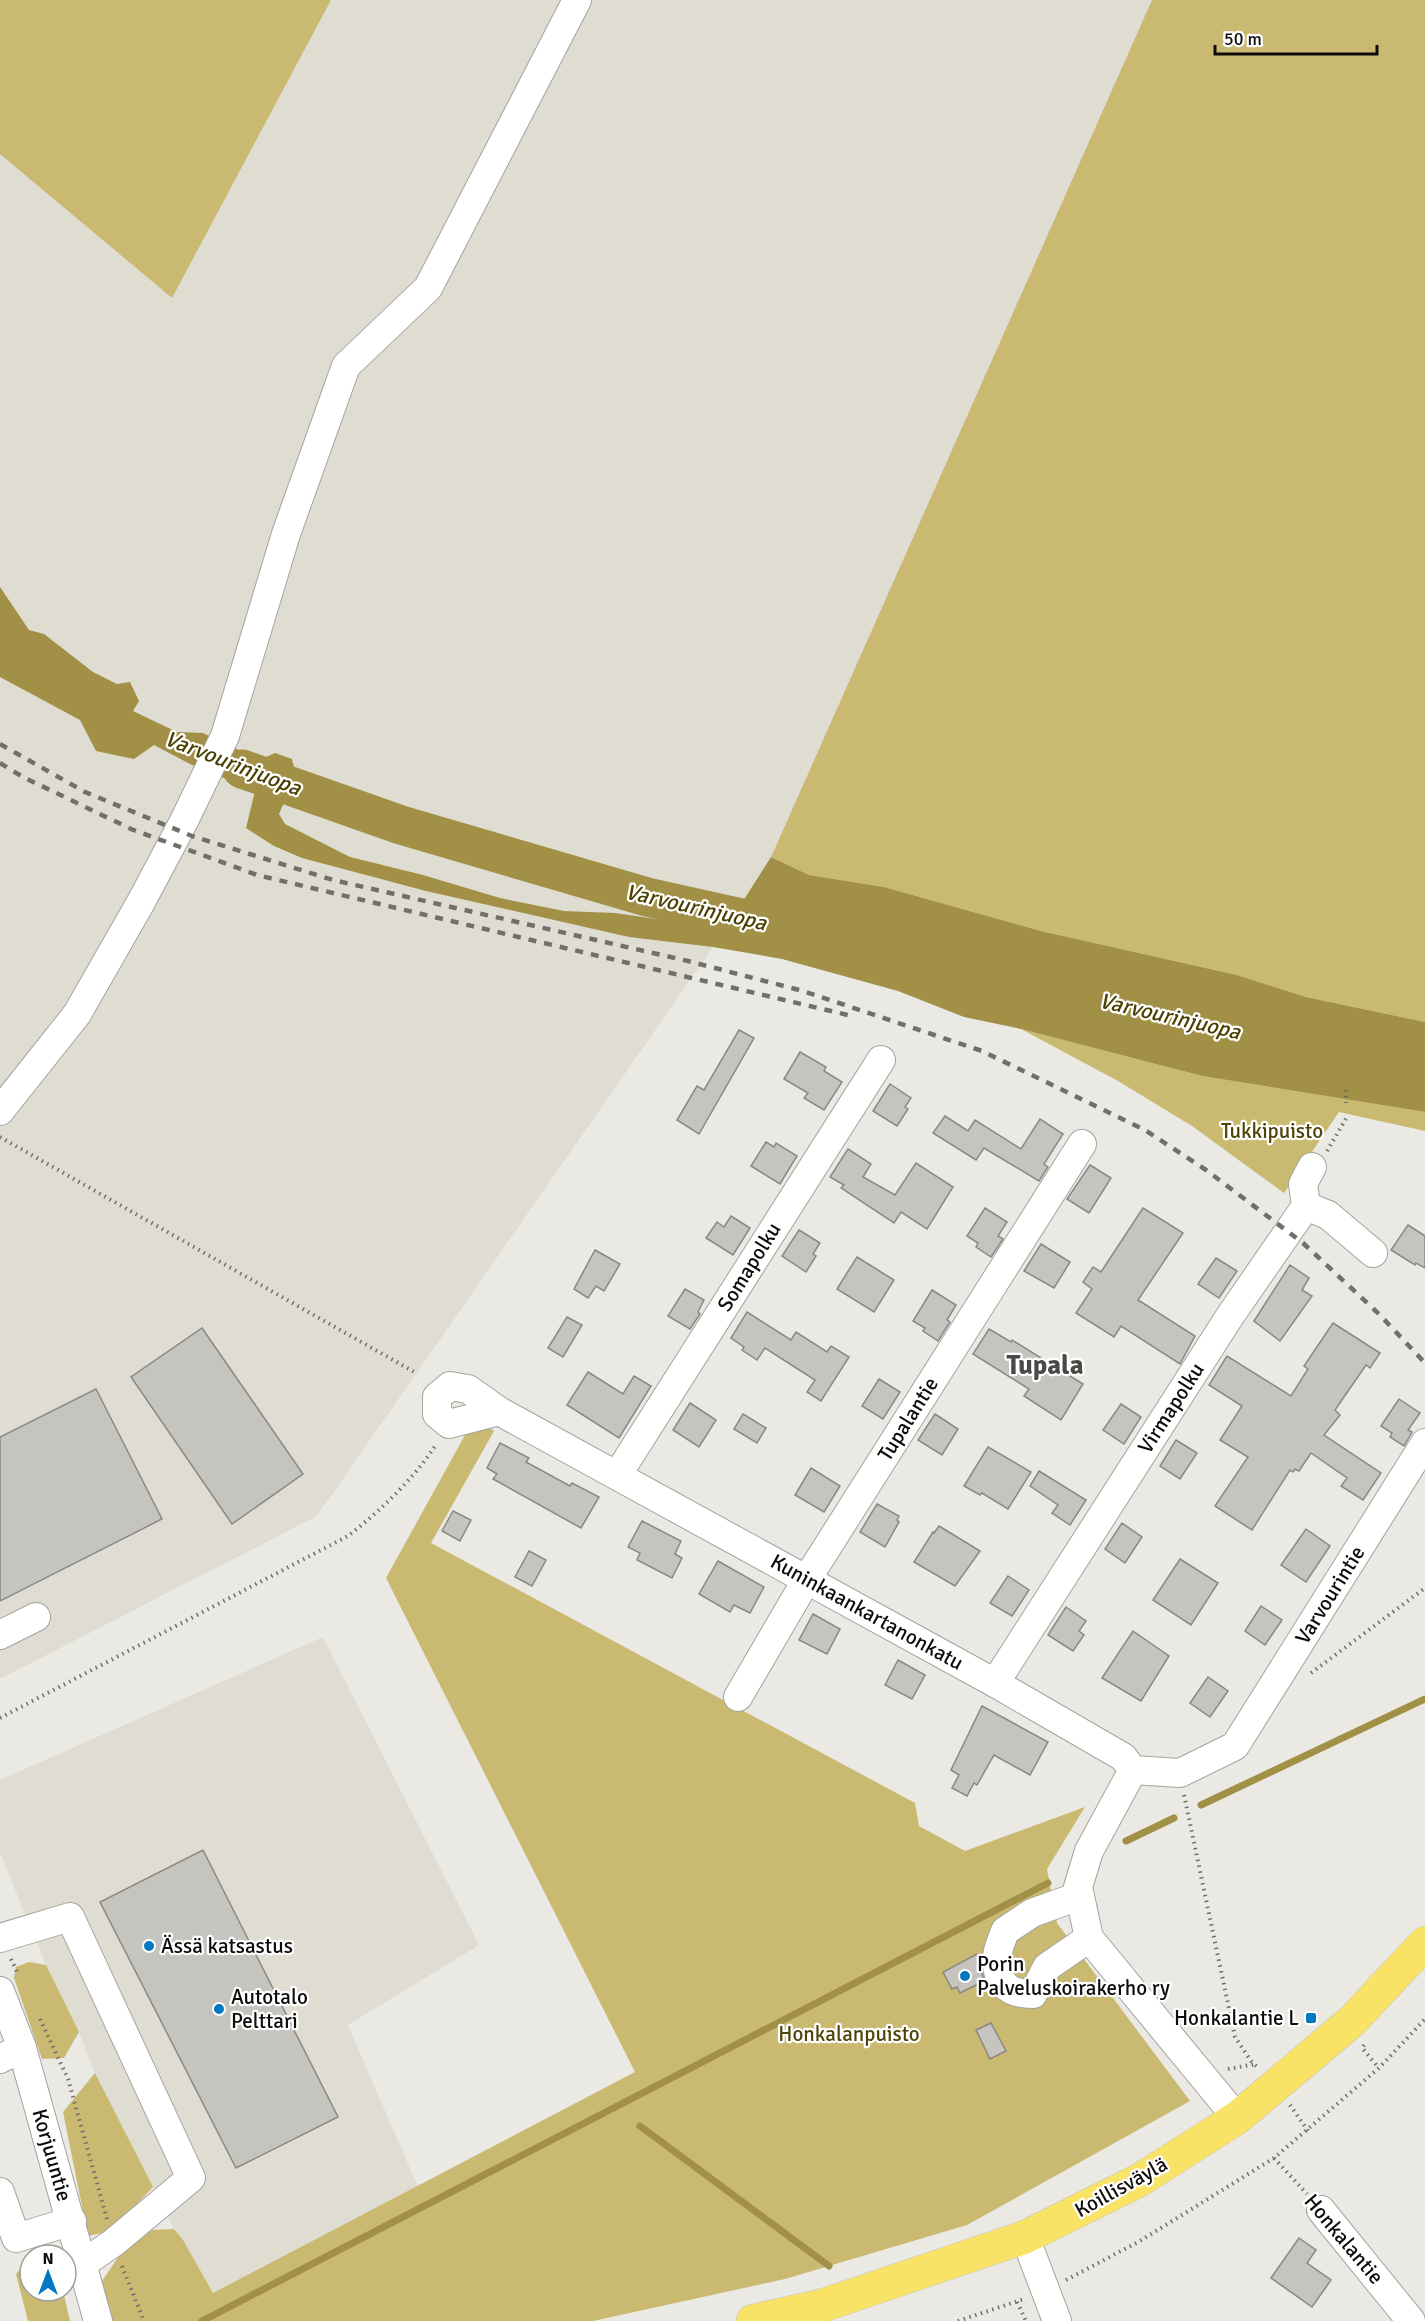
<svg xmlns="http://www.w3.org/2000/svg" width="1425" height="2321" font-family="Signika,sans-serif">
<rect width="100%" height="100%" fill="#eae9e4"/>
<!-- built -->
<g fill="#dfddd1">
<polygon points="0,0 1152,0 771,857 713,947 317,1516 0,1679"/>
<polygon points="323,1637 479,1945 348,2025 418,2187 213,2293 183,2240 174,2229 95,2073 79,2032 46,1965 0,1853 0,1780"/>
</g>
<!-- green -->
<g fill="#cab971">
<polygon points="0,0 331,0 172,298 0,154"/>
<polygon points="1152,0 1425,0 1425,1022 1306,997 1237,975 1041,931 884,887 809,875 771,857"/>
<polygon points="1021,1029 1202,1076 1425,1112 1425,1131 1339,1112 1284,1193 1192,1126 1118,1081"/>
<polygon points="475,1417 494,1431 431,1543 915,1803 919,1826 965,1851 1085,1807 1047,1869 1057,1923 1190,2101 967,2225 785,2279 593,2321 107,2321 96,2290 119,2256 152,2230 174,2229 183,2240 213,2293 635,2072 386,1578"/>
<polygon points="29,1962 46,1965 79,2032 64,2058 42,2059 14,1978 16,1967"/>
<polygon points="95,2073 153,2187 111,2231 88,2236 63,2112"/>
<polygon points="30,2257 30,2291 63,2291 70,2321 28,2321 16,2274"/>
</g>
<!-- water -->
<polygon fill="#a19046" points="0,587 29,630 44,634 93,672 117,684 130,682 139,701 133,711 177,732 203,733 243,752 264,758 275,753 292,759 296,775 279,814 285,824 350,857 423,875 500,898 564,911 615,913 725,929 771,857 809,875 884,887 1041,931 1237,975 1306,997 1425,1022 1425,1112 1202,1076 1021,1029 964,1017 898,991 782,959 713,947 629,937 426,891 302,858 274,846 246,828 255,791 190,764 154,745 134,759 96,751 80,720 0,677"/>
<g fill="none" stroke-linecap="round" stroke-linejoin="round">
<!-- stream -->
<g stroke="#a19046" stroke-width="7">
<polyline points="1201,1805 1425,1699"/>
<polyline points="1126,1841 1174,1818"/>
<polyline points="640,2126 829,2266"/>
<polyline points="202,2321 1048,1883"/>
</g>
<!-- river -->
<polyline stroke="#a19046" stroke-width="39" points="242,769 401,825 647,897 787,928"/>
</g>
<!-- building -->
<g fill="#c5c4bf" stroke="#898884" stroke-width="1.5">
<polygon points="739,1030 754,1038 699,1134 677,1120 697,1086 704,1090"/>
<polygon points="800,1052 826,1067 824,1071 842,1082 824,1110 804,1098 808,1093 784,1079"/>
<polygon points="890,1084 911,1098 905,1107 908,1109 897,1126 873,1111"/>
<polygon points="945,1116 968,1131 975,1120 1021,1149 1040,1119 1063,1134 1044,1164 1048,1167 1039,1181 984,1148 976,1160 933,1133"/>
<polygon points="766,1142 774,1147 776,1143 797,1156 780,1184 751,1166"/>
<polygon points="848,1149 871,1164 863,1177 895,1195 916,1163 953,1187 927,1229 901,1212 894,1223 841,1188 844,1185 830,1177"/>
<polygon points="1090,1165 1111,1178 1089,1213 1067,1199"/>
<polygon points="985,1208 1007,1222 998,1236 1003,1239 991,1257 976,1247 978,1243 967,1236"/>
<polygon points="1143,1208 1183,1233 1138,1300 1195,1336 1180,1364 1121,1326 1114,1337 1076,1313 1092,1289 1083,1282 1093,1267 1101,1272"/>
<polygon points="731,1216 750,1228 733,1255 706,1238 717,1222 724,1227"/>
<polygon points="1408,1225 1425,1236 1425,1268 1416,1263 1415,1265 1391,1250"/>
<polygon points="799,1230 820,1243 813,1254 816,1256 806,1272 782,1256"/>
<polygon points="1041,1244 1070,1262 1054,1288 1024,1271"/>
<polygon points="595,1250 620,1264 604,1291 596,1286 588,1298 574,1289"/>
<polygon points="857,1257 894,1280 874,1312 837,1289"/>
<polygon points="1216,1258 1237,1271 1219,1298 1198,1284"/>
<polygon points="1290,1265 1309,1278 1302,1290 1312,1296 1280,1341 1254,1321"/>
<polygon points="685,1289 704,1300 698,1312 700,1314 690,1329 668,1316"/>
<polygon points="932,1290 956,1305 947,1320 950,1322 938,1341 923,1331 925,1328 913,1321"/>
<polygon points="747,1312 791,1340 796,1332 827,1352 831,1346 849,1357 821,1401 807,1392 815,1380 765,1348 757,1360 742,1350 744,1347 731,1338"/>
<polygon points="567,1317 582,1325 563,1357 548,1348"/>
<polygon points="1333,1323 1380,1353 1370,1368 1366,1365 1335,1410 1340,1415 1324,1435 1381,1473 1363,1500 1341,1486 1347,1478 1311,1453 1299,1471 1295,1469 1293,1472 1290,1470 1252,1530 1215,1506 1248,1457 1220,1440 1242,1406 1209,1385 1227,1356 1291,1396 1308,1369 1304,1366"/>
<polygon points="202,1328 303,1474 232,1524 131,1377"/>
<polygon points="989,1329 1011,1342 1012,1340 1083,1384 1061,1420 1024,1396 1029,1389 973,1354"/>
<polygon points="588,1372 623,1394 634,1376 651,1386 619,1438 567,1405"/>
<polygon points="879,1379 900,1392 883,1419 862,1406"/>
<polygon points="96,1389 162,1519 0,1601 0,1437"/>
<polygon points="1399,1399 1420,1413 1408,1430 1412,1432 1404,1446 1390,1437 1392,1433 1381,1426"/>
<polygon points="690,1403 716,1420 699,1447 673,1430"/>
<polygon points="1121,1404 1141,1417 1124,1444 1103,1430"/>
<polygon points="743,1414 766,1428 757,1443 734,1429"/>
<polygon points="935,1414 958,1429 942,1455 918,1440"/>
<polygon points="1176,1440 1197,1453 1180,1479 1160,1466"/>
<polygon points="500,1443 529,1458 526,1462 570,1486 572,1483 599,1497 581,1528 493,1479 497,1474 487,1468"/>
<polygon points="988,1447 1031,1472 1008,1509 982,1493 980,1495 964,1486"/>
<polygon points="811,1468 840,1486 824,1512 795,1495"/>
<polygon points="1039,1471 1086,1500 1070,1525 1052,1513 1058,1505 1030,1486"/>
<polygon points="877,1504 899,1516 897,1520 899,1522 885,1547 860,1532"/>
<polygon points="453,1511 471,1520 460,1541 442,1531"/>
<polygon points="642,1521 681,1541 675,1554 682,1558 672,1578 637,1560 640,1553 628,1547"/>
<polygon points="1122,1523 1142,1537 1125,1563 1105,1549"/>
<polygon points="939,1526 980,1551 955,1586 914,1562 933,1532 934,1533"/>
<polygon points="1306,1529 1330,1546 1306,1582 1281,1565"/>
<polygon points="529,1551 546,1560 532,1586 515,1577"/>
<polygon points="1180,1559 1218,1583 1191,1625 1153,1600"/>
<polygon points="718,1561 764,1587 750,1613 734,1605 730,1612 699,1594"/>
<polygon points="1008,1576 1029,1590 1012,1616 990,1603"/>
<polygon points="1261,1606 1282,1620 1265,1645 1245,1631"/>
<polygon points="1066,1607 1086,1621 1079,1631 1084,1635 1073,1651 1048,1635"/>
<polygon points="813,1614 840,1629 827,1654 799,1640"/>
<polygon points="1133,1631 1169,1656 1141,1701 1102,1678"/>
<polygon points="898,1660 925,1675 912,1699 885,1685"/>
<polygon points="1208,1677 1228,1691 1210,1717 1190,1703"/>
<polygon points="982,1706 1048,1742 1030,1775 994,1755 977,1785 974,1783 967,1796 952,1788 959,1775 951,1770"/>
<polygon points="203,1850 338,2117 236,2168 100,1902"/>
<polygon points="977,1954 984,1981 960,1993 957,1987 952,1989 943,1972"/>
<polygon points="991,2023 1006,2051 990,2059 976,2030"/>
<polygon points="1299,2238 1316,2250 1307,2263 1331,2280 1312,2307 1271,2278"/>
</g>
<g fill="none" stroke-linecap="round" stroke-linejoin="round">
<defs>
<g id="minor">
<polyline points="0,1111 77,1014 141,902 184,821 225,736 286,534 346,366 428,288 577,0"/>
<polyline points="1306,1206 1303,1184 1312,1167"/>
<polyline points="499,1411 468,1389 450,1386 437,1397 437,1414 449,1424 499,1411 995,1683 1123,1757 1133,1770 1180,1773 1235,1746 1425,1443"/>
<polyline points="618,1474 881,1060"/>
<polyline points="0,1635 36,1617"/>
<polyline points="995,1683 1230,1316 1306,1206 1328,1215 1373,1253"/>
<polyline points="738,1697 807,1579 1082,1144"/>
<polyline points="1133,1770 1089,1851 1078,1887 1089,1938 1237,2118"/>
<path d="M 1079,1896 L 1032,1913 L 1005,1931 C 1002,1940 995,1954 997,1964 C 999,1987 1011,1994 1033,1994 L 1047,1967 L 1089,1938"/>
<polyline points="0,1938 70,1917 191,2178 113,2243 81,2265"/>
<polyline points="0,1991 22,2048 98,2321"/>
<polyline points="0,2059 22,2048"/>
<polyline points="0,2192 16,2238 72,2221"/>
<polyline points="1321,2210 1411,2321"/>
<polyline points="1025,2237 1057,2321"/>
</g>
<polyline id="major" points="753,2321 824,2305 1025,2237 1138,2181 1237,2118 1352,2021 1425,1943"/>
</defs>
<!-- minor casing -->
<use href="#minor" stroke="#a4a39f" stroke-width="30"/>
<!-- major casing -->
<use href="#major" stroke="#c5c5c4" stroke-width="34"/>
<!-- path -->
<g stroke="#71706d" stroke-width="4" stroke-dasharray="1.5 4.5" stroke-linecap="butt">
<polyline points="1346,1090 1346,1103"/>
<polyline points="0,1137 416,1373"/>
<polyline points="1327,1151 1347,1117"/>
<polyline points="1311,1673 1425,1588"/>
<path d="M 0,1718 L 348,1536 C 381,1510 414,1479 437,1443"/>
<polyline points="1184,1795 1235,2037 1251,2061 1258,2068"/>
<polyline points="11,1959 18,1974"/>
<polyline points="40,2019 68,2079 107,2219"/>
<polyline points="1364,2045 1362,2048 1379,2068"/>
<polyline points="1228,2069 1256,2064"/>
<polyline points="1290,2105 1308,2131"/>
<polyline points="1274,2158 1307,2194"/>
<polyline points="122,2266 144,2321"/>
<polyline points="1066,2280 1140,2241 1274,2158 1379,2068 1425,2019"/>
<polyline points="1017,2302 1026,2321"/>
<polyline points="958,2321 1024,2299"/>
</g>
<!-- minor -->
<use href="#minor" stroke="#fff" stroke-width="28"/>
<!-- major -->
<use href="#major" stroke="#f9e366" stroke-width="33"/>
<!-- rail -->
<g stroke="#706f6c" stroke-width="4.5" stroke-dasharray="8 8" stroke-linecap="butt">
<polyline points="0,744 85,792 192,836 333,880 688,961 803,991 982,1051 1145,1130 1206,1170 1303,1243 1379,1314 1425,1363"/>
<polyline points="0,763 23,777 131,829 257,875 852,1016"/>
</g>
</g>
<!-- markers -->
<g fill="#0278c2" stroke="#fff" stroke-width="2">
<circle cx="149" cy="1946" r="6"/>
<circle cx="965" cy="1976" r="6"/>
<circle cx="219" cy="2009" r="6"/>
<rect x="1305" y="2012" width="12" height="12" rx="3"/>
</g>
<g text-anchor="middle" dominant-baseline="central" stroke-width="4.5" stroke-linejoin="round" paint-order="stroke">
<!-- park labels -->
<g font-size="21" fill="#4f4305" stroke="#fff">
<text x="1272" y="1131">Tukkipuisto</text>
<text x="849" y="2034">Honkalanpuisto</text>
</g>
<!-- street labels -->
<g font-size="21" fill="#0d0c0b" stroke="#fff">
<text transform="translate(749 1267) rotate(-58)">Somapolku</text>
<text transform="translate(1171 1408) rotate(-57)">Virmapolku</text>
<text transform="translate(908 1419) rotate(-58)">Tupalantie</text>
<text transform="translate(1330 1595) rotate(-58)">Varvourintie</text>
<text transform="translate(867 1612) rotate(29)">Kuninkaankartanonkatu</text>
<text transform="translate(52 2155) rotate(74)">Korjuuntie</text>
<text transform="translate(1121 2187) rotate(-29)">Koillisväylä</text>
<text transform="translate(1344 2239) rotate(50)">Honkalantie</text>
</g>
<!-- poi labels -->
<g font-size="21" fill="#0d0c0b" stroke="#fff" text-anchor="start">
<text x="161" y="1946">Ässä katsastus</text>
<text x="977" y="1964">Porin<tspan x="977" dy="24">Palveluskoirakerho ry</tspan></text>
<text x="231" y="1997">Autotalo<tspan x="231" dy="24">Pelttari</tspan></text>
<text x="1299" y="2018" text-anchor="end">Honkalantie L</text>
</g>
<!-- water labels -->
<g font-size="22" font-style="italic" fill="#4c4001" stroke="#fff">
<text transform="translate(233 763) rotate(21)">Varvourinjuopa</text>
<text transform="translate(696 907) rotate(13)">Varvourinjuopa</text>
<text transform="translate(1170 1016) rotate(13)">Varvourinjuopa</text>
</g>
<!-- district labels -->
<g font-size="27" font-weight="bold" fill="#494945" stroke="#fff">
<text x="1045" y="1365">Tupala</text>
</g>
</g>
<!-- north arrow -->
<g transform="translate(48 2273)"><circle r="28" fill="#ffffff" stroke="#9e9e9d" stroke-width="1.5"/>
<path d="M0-4.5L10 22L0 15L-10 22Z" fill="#0278c2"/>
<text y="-9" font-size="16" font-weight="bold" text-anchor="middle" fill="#0d0c0b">N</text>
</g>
<!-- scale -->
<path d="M1215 45v9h162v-9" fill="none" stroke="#0d0c0b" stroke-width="3"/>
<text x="1224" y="45" font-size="18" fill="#0d0c0b" stroke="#ffffff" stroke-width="4.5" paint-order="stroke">50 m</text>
</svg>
